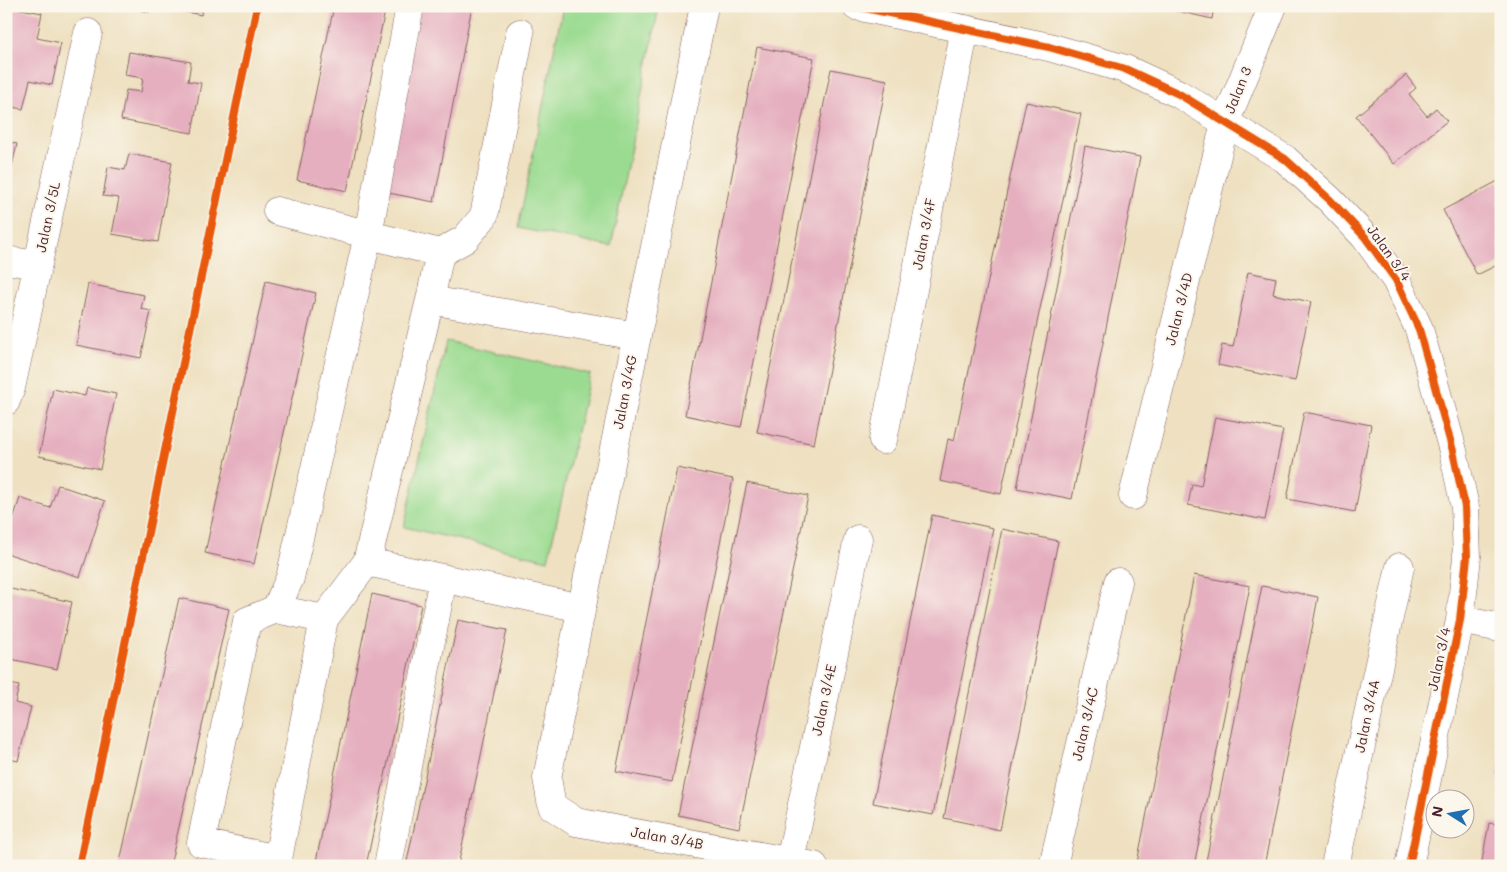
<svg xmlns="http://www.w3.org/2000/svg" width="1507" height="872" font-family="Mali,sans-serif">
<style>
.green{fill:#9bdb91;stroke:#727d5e}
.building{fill:#e5afbf}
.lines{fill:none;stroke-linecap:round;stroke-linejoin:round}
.minor-casing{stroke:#83635f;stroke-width:29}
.minor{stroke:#fff;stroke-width:28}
.cycleway-casing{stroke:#fbf7ec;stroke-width:11}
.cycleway{stroke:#e8590c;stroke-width:8}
.labels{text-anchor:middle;stroke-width:4;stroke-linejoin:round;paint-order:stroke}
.street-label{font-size:14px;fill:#4a1f2b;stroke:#fbf7ec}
</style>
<rect width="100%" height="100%" fill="#fbf7ec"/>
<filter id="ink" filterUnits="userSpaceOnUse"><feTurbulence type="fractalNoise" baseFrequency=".02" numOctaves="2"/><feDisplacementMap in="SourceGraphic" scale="10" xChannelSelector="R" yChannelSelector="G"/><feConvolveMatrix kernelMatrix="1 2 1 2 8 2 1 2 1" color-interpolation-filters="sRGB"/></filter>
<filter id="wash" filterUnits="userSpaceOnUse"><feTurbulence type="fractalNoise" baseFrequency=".0096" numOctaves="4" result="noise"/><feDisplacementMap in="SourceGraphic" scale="20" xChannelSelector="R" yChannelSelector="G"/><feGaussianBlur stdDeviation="1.12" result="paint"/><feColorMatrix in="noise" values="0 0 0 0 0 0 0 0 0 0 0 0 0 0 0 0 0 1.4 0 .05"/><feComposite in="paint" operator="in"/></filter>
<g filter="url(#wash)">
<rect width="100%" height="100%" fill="#eee0c0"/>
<path class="green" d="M563,6h67l28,6 -47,235 -93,-19z
M446,341l144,33 -42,186 -144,-33z"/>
<g id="blocks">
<path class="building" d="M6,6l36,7 -5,25 24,5 -9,42 -22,-5 -7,29 -17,-3z
M122,6h28l-1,6z
M157,6h46l-2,9z
M334,6h52l-39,185 -50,-11z
M420,6h52l-38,196 -50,-10z
M1156,6h58l-2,13z
M757,47l57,11 -73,369 -56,-12z
M129,52l62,10 -3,19 13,2 -9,50 -71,-13 5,-30 15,2 2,-14 -18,-3z
M831,69l56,11 -73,364 -57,-12z
M1406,75l10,13 -7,6 18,22 9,-8 11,13 -53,43 -38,-48z
M1026,102l55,12 -80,380 -61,-13 8,-42 6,2z
M6,141l11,3 -10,44h-1z
M1085,146l55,11 -68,342 -55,-11z
M129,154l43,8 -14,80 -46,-8 7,-36 -16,-2 5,-29 17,3z
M1498,181l3,5v13l-4,2 4,7v55l-24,12 -34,-65z
M1248,272l28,6 -3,16 38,8 -16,79 -77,-16 4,-20 11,2z
M266,281l50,12 -62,271 -49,-11z
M88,284l56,11 -3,14 10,2 -10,47 -65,-13z
M87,388l29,6 -16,75 -61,-13 14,-67 32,7z
M1304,412l67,13 -16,87 -68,-13z
M1215,417l68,13 -18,90 -77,-15 4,-21 9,2z
M677,468l56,11 -61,303 -56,-11z
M747,483l61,13 -69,332 -61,-13z
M58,485l47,16 -25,76 -74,-24v-13l14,-42 30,10z
M932,515l61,13 -60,287 -60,-12z
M1002,529l56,12 -58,289 -56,-12z
M1194,575l56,11 -56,280h-42l-15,-3z
M1262,586l56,11 -5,27 -49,242h-59z
M6,588l66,14 -15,67 -51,-11z
M372,594l49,11 -55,261h-51z
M179,598l50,11 -59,257h-51z
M458,620l49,10 -49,236h-52z
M6,683l13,3 -4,17 16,4 -13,54 -12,-3z
M1500,763h1v15l-4,-1z
M1489,823l12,2v41h-20z"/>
</g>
</g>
<g filter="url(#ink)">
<use href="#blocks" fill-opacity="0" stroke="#83635f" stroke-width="1"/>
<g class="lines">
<defs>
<path id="minor" d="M704,6l-157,772 5,28 24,16 238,44
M856,6l193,41 76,22 54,25 106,65 45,41 35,37 31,43 23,49 34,122 12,56 2,50 -7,63 -51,246
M277,211l163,42
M6,260l31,5
M430,300l206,36
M6,401l5,-13 77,-355
M883,440l82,-411
M1133,496l92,-373 48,-117
M367,562l214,46
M276,609l14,-31 78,-343 42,-229
M324,619l-48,-10 -29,12 -46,222 77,16 46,-240 43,-57 63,-262 10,-47 25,-14 19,-23 36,-183
M1460,620l41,8
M790,861l68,-322
M388,866l55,-288
M1053,866l65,-284
M1335,866l65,-299"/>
</defs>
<use href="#minor" class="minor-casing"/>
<use href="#minor" class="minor"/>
<defs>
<path id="cycleway" d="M856,6l193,41 76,22 54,25 106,65 45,41 35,37 31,43 23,49 34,122 12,56 2,50 -7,63 -51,246
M79,866l178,-860"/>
</defs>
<use href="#cycleway" class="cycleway-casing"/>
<use href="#cycleway" class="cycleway"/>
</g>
</g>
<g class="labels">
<g class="street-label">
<text transform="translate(1238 90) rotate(-68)" y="5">Jalan 3</text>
<text transform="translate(48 217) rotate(-78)" y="5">Jalan 3/5L</text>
<text transform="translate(924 234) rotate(-79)" y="5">Jalan 3/4F</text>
<text transform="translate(1389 253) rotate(55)" y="5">Jalan 3/4</text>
<text transform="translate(1179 309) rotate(-76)" y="5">Jalan 3/4D</text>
<text transform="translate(625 392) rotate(-79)" y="5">Jalan 3/4G</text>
<text transform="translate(1439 659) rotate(-78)" y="5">Jalan 3/4</text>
<text transform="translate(824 700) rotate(-78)" y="5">Jalan 3/4E</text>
<text transform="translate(1367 716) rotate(-78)" y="5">Jalan 3/4A</text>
<text transform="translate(1085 724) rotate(-77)" y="5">Jalan 3/4C</text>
<text transform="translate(667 838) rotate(10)" y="5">Jalan 3/4B</text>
</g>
</g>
<rect width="1507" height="872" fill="none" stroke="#fbf7ec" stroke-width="25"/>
<g transform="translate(1450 814) rotate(281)"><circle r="24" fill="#fbf7ec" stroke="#b4a19f"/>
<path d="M0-4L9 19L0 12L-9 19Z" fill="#1f6fb2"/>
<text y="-8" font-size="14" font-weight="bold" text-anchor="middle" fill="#4a1f2b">N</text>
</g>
</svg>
